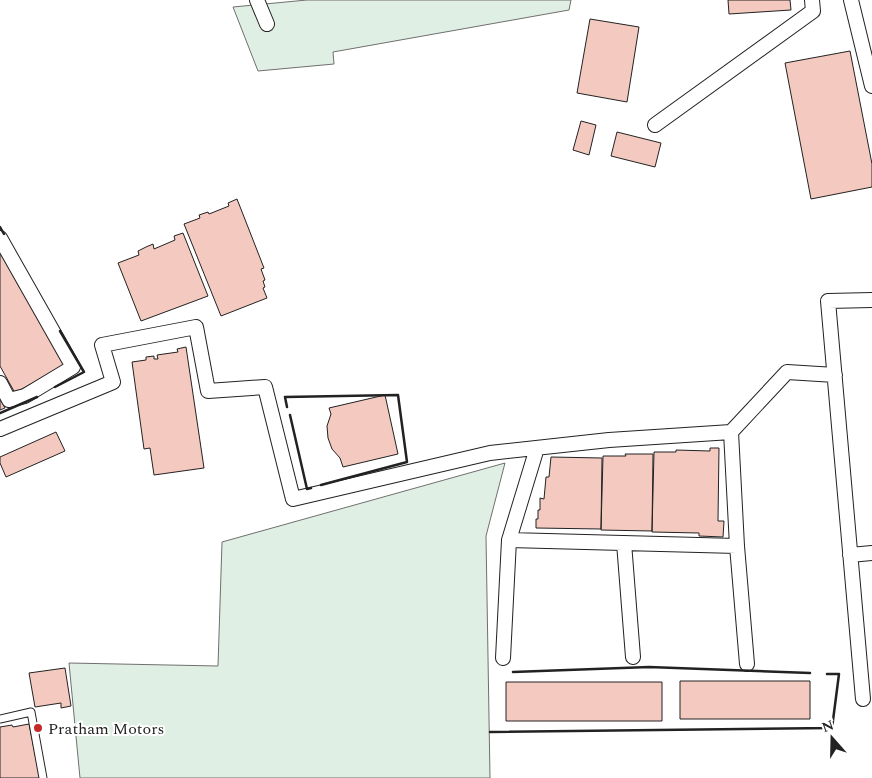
<svg xmlns="http://www.w3.org/2000/svg" width="872" height="778" font-family="Spectral,serif">
<style>
.green{fill:#e0efe3;stroke:#6f6f6f}
.building{fill:#f3c9c0;stroke:#222}
.lines{fill:none;stroke-linecap:round;stroke-linejoin:round}
.service-casing{stroke:#222;stroke-width:9}
.minor-casing{stroke:#222;stroke-width:16}
.service{stroke:#fff;stroke-width:7}
.minor{stroke:#fff;stroke-width:14}
.wall{stroke:#222;stroke-width:2.5}
.poi-dot{fill:#c62828;stroke:#fff;stroke-width:2}
.labels{text-anchor:middle;stroke-width:4;stroke-linejoin:round;paint-order:stroke}
.poi-label{font-size:16px;fill:#222;stroke:#fff;text-anchor:start}
</style>
<rect width="100%" height="100%" fill="#fff"/>
<path class="green" d="M307,0h264l-2,10 -236,42 1,12 -76,7 -25,-64z
M505,463l-19,73 4,242h-410l-11,-115 149,3 4,-124z"/>
<path class="building" d="M728,0h62l1,10 -62,4z
M590,19l49,8 -12,75 -50,-9z
M850,51l22,113v23l-61,12 -26,-136z
M581,121l15,4 -7,30 -16,-5z
M617,132l44,11 -6,24 -44,-11z
M237,199l27,69 -3,1 4,11 -2,1 2,6 -2,1 4,10 -46,18 -37,-92 16,-6 -1,-3 9,-3 1,2 20,-8 -1,-3z
M183,233l25,63 -67,25 -23,-58 21,-8 -1,-4 8,-4 7,-3 1,5 21,-9 -1,-4z
M0,251l64,114 -49,28 -15,-27z
M186,347l18,121 -50,7 -4,-27 -6,1 -12,-87 14,-2v-3l8,-1v3h4l-1,-4 21,-3 -1,-3z
M385,395l13,59 -55,13 -3,-9 -8,-9 -4,-11 -1,-12 4,-12 -2,-6z
M0,399l5,9 -5,2z
M56,432l9,19 -59,26 -6,-14v-6z
M710,448h9l-1,73h6l-1,16 -24,-1v-3l-47,-1 2,-80h22v-2l34,1z
M625,454h28l-1,77 -51,-1 2,-74h23z
M551,457l51,1 -1,71 -65,-1v-9h2v-9h2v-12l4,1 2,-22h3z
M65,668l6,38 -10,2v-5l-26,4 -6,-34z
M680,681h130v38h-130z
M506,682h156v39h-156z
M29,724l11,54h-40v-51l12,-2 1,2z"/>
<g class="lines">
<defs>
<path id="service" d="M0,719l31,-7 12,66"/>
<path id="minor" d="M257,0l10,24
M851,0l21,86
M655,125l158,-114 -1,-11
M0,238l73,129 -48,29 -16,4 -9,-17
M0,429l113,-47 -11,-37 94,-18 12,64 57,-4 28,112 197,-46 119,-13 122,-8 56,-60 48,3
M731,432l6,114 10,118
M509,540l228,6
M624,543l9,114
M850,555l22,-2
M503,658l6,-118 28,-92
M863,699l-35,-398 44,-1"/>
</defs>
<use href="#service" class="service-casing"/>
<use href="#minor" class="minor-casing"/>
<use href="#service" class="service"/>
<use href="#minor" class="minor"/>
<path class="wall" d="M0,227l4,7
M55,387l29,-15 -24,-41
M287,407l-2,-10 113,-2 9,67 -86,23
M0,413l37,-16
M290,415l17,74 4,-1
M513,672l136,-5 161,6
M490,732l342,-4 7,-54h-12"/>
</g>
<circle class="poi-dot" cx="38" cy="728" r="5"/>
<g class="labels">
<g class="poi-label">
<text x="48" y="734">Pratham Motors</text>
</g>
</g>
<g transform="translate(832 738) rotate(340)" stroke="#ffffff" stroke-width="4" paint-order="stroke">
<path d="M0-4L9 19L0 12L-9 19Z" fill="#222222"/>
<text y="-8" font-size="14" font-weight="bold" text-anchor="middle" fill="#222222">N</text>
</g>
</svg>
